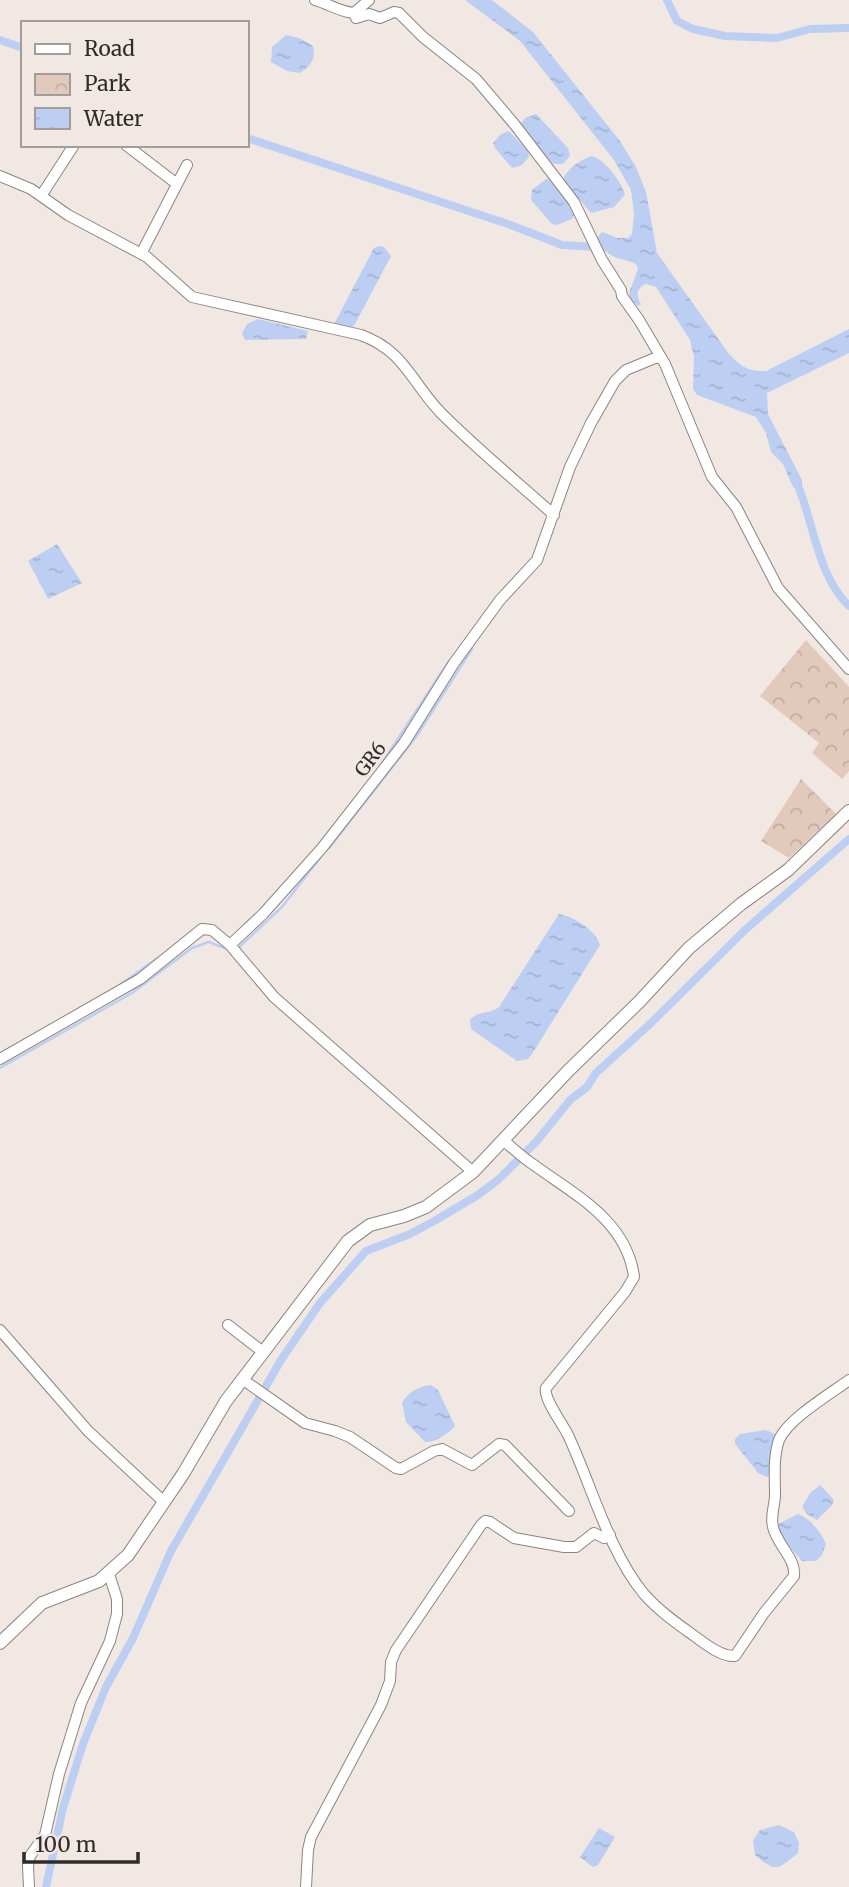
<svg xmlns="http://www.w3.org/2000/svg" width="849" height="1887" font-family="Merriweather,serif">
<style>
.park{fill:url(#park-crowns)}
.water{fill:url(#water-ripples)}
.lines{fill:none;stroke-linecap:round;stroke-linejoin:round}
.stream{stroke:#bccff3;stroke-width:2.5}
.canal{stroke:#bccff3;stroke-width:8}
.minor-casing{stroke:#8d8480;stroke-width:12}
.major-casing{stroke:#8d8480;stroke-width:14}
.minor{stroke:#fff;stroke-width:10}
.major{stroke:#fff;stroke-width:12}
.labels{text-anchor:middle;stroke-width:6;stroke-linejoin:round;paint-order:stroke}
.street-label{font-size:19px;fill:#2f2b2a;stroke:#f1e8e3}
</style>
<defs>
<pattern id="park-crowns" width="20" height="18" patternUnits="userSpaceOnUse" patternTransform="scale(1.75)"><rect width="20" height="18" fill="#e1c9bc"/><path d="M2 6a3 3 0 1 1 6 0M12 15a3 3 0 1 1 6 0" fill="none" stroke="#c1ada2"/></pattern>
<pattern id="water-ripples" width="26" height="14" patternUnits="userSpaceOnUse" patternTransform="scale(1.75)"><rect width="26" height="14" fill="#bccff3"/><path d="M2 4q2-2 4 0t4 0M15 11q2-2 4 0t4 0" fill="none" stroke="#a2b2d0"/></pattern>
</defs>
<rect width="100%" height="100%" fill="#f1e8e3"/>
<path class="park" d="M806,640l43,47v84l-7,8 -30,-26 7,-10 -59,-47z
M801,779l35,35 -47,44 -28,-17z"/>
<path class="water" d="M465,0h27l41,32 87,109 16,26 10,25 11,61 72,101c13,13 19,18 37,17l83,-42v24l-82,40 1,21 34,66v8l-4,2 -5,-3 -10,-23 -12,-12 -5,-19 -10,-16 -51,-19 -8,-3 -4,-6 1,-32 -4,-17 -34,-53 -10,-3c-10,4 -10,12 -5,20l-3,2 -8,-7 -1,-6 9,-24 -2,-5c-23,-10 -23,-1 -39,-26l5,-6 16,6h10l4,-4 2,-20 -3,-24 -17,-30 -94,-119z
M286,35l13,3 14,8c3,13 -2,20 -13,27l-13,-2 -16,-9 1,-15z
M536,114l32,34 2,8 -7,8h-9l-4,-3 -29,-35v-2l4,-6z
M509,131l19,20 1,6 -7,8 -10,3 -17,-20 -2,-5 8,-9z
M591,156c13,2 31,26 34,39l-11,12 -23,6 -28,-33c4,-12 16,-19 28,-24z
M546,179l6,1 18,21 5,13 -3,5 -15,6 -5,-1 -21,-24 1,-10z
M379,246l5,1 7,9 -36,68 -4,4 -17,-4 40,-76z
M258,319l50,12 -2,8 -61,1 -3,-7 5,-9z
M57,544l25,39 -34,16 -20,-38z
M559,914c15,3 36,15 41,31l-68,109 -4,5 -11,2 -46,-32 -1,-9c7,-10 20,-5 29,-13z
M431,1385l7,5 17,36c-7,8 -19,16 -30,16l-19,-20 -4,-19c6,-11 17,-17 29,-18z
M766,1430l11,5 -7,40 -3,2 -9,-4 -23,-29v-5l5,-5z
M820,1485l14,15 -2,5 -15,15 -10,-6 -5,-7 8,-14z
M798,1514c12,4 23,18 28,30l-4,11 -6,6h-14l-21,-24 -5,-9 4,-5z
M779,1825l15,7 5,11 -1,10c-21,17 -22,20 -43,2l-2,-15 7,-10z
M599,1828l16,9 -17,28 -5,2 -13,-10z"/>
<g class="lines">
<path class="stream" d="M382,763l67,-102
M329,848l87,-111 56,-88
M237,949l45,-42 38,-49
M121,984l41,-29
M0,1068l132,-75 60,-45 17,-6 20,8"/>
<path class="canal" d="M667,0l10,21 16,8 32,7 52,2 33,-9 39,-1
M0,40l23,8
M247,138l261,86 54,21 52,3
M796,481c18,39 20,93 53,125
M46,1887l17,-79 20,-64 23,-57 27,-49 38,-87 110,-191 39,-57 46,-52 44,-17 26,-14 42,-25 21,-16 37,-37 34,-42 17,-13 9,-14 55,-50 94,-93 104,-91"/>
<defs>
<path id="minor" d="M315,0c14,4 25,12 39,13l2,5 13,-4 11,4 14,-6 5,1 24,24 53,42 39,46 59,77 28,58 19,30 1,6 17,24 26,44 47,113 24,30 42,81 71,81
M354,13l15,-13
M126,145l51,39
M0,176l31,13 37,26 79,42 45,40 169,38c44,16 50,47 80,78 36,36 75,68 113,102
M41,196l33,-51
M141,254l46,-89
M230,945l44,52 199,175
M0,1059l140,-80 62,-50 10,1 18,15 33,-31 59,-66 82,-105 50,-80 46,-63 37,-40 33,-93 21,-44 24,-42 11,-11 34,-14
M504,1141c10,8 19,17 30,24 41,30 93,56 100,112l-9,15 -79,96c-3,10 16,35 22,47 23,49 41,117 76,159 14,16 31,28 49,41 11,8 28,22 42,21l29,-43 30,-37c2,-18 -17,-31 -21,-49 -3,-11 2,-22 2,-32 0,-18 -2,-37 4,-55 9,-21 51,-46 70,-60
M228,1325l35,27
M0,1330l88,101 76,71
M242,1379l63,44 30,8 15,6 46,31 5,1 33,-18 8,-2 30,16 27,-21 6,1 64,66
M29,1887l-1,-21 2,-10 15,-21 14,-61 22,-71 29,-62 7,-27v-15l-8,-25
M306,1887l2,-37 3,-13 70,-132 9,-24 1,-19 5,-12 85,-125 4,-4 5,1 24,16 50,9h12l18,-14 10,5 6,-3"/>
<path id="major" d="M0,1643l42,-40 57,-22 29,-26 55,-81 43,-73 122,-160 22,-16 34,-9 22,-9 47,-35 95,-101 71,-69 50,-54 52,-44 47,-34 61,-59"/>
</defs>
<use href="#minor" class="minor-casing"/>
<use href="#major" class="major-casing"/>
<use href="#minor" class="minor"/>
<use href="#major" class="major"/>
</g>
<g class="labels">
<g class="street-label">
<text transform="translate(370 759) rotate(-53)" y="7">GR6</text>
</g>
</g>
<rect x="21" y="21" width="228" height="126" fill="#f1e8e3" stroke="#a39c99" stroke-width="2"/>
<rect x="35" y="44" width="35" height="10" fill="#ffffff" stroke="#a39c99" stroke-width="2"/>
<text x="84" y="56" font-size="21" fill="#2f2b2a">Road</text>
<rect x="35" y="74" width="35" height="21" fill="url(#park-crowns)" stroke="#a39c99" stroke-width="2"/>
<text x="84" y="91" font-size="21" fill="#2f2b2a">Park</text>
<rect x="35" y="108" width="35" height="21" fill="url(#water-ripples)" stroke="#a39c99" stroke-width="2"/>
<text x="84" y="126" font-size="21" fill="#2f2b2a">Water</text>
<path d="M24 1852v10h114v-10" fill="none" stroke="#2f2b2a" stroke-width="3.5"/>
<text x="35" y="1852" font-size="21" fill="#2f2b2a" stroke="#f1e8e3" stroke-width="5" paint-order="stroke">100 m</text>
</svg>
